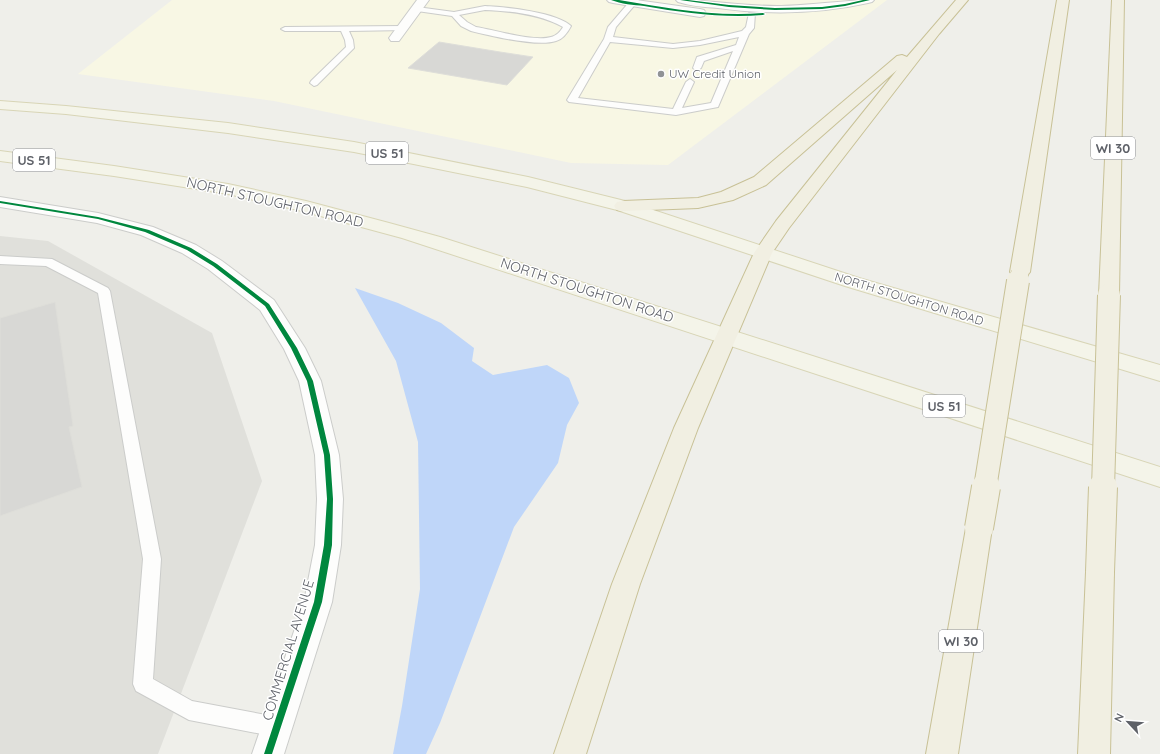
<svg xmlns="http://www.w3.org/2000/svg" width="1160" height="754" font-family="Quicksand,sans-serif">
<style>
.commercial{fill:#f8f7e4}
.industrial{fill:#e0e0db}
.water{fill:#bfd6f9}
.building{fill:#d8d8d5;stroke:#deded9}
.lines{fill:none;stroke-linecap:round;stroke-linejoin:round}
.lane-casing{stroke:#cbccca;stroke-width:2}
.street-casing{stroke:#cbccca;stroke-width:2}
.secondary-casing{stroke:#cbcccb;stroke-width:2}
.primary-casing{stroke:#d8d5b6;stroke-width:2}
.highway-casing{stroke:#c8c196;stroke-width:2}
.lane{fill:#fdfdfc;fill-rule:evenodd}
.street{fill:#fdfdfc;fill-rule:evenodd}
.secondary{fill:#fdfdfc;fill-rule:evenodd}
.primary{fill:#f4f4e9;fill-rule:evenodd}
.highway{fill:#f1efe2;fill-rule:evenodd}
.highway-bridge-far2-casing{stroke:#c8c196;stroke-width:18;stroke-linecap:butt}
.highway-bridge-far1-casing{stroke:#c8c196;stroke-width:24;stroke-linecap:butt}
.highway-bridge-casing{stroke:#c8c196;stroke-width:30;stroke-linecap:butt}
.highway-bridge-far2{stroke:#f1efe2;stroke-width:17}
.highway-bridge-far1{stroke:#f1efe2;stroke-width:22}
.highway-bridge{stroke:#f1efe2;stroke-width:28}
.cycleway-casing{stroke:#fff;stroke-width:2}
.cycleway{fill:#00873e;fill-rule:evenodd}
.poi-dot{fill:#919396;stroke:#fff;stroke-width:1.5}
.labels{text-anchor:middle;stroke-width:3;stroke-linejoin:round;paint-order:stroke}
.far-poi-label{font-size:12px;fill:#5e6168;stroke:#fff;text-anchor:start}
.far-street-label{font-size:12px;fill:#5e6168;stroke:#fff}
.shield{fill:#fff;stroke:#8e9095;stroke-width:1}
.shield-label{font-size:13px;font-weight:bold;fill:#5e6168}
.street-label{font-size:14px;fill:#5e6168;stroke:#fff}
</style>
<rect width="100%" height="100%" fill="#efefea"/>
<path class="commercial" d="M172,0h715l-219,165 -97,-2 -297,-62 -196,-27z"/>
<path class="industrial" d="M0,236l48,5 164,92 50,148 -104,273h-158z"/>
<path class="water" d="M355,288l43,15 43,20 33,25 -2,13 21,14 54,-10 22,13 10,25 -12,22 -9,38 -44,64 -74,196 -14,31h-33l9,-48 18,-117 -2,-147 -22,-81z"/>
<path class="building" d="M439,42l61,10 33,5 -26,28 -99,-17z
M55,302l18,124 -4,1 13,60 -82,29v-198z"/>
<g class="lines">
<defs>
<path id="lane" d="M631,0h8l-23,27 -3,10 60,7 27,-3 42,-10 4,-4 3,-14h6l-1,15 -5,6 -31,73 -42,8 -107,-13 -2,-2 37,-61 4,-12zM739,37l-3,8 -39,12 -4,11 4,3 4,-3 3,-7 29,-10 -22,52 -29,5 12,-26 -4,-3 -4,3 -13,27 -95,-11 32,-56 63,6 27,-3z
M485,6c20,1 72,6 86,20 -3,6 -8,13 -15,15 -18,6 -65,-5 -85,-10l-10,-5 -9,-10 -35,-5 -4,-2 4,-2 37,5zM485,10c25,1 55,4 78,17 -2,4 -7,9 -12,10 -17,5 -56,-7 -75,-10l-9,-5 -8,-7z
M403,26l4,2 -1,2 -57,1 4,9 1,8 -37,37 -3,1 -4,-3 1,-2 35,-34 -1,-7 -4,-9h-56l-4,-2 4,-2z
M0,256l52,3 56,29 2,3 51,268 -8,120 39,22 85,16 7,3 3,7 -3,7 -7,3 -88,-17 -53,-29 -3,-7 10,-125 -45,-266 -52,-27 -46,-2z"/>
<path id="street" d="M417,0h12l-30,41h-8l-2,-3z
M0,197l98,16 55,14 43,18 26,16 52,39 31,48 16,33 18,74 4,44 -2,46 -9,57 -48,152h-32l52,-152 11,-57 2,-46 -2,-44 -16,-74 -15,-32 -24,-39 -52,-41 -26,-16 -41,-18 -44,-12 -97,-16z"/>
<path id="secondary" d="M607,0h29l64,9 4,1 2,3 -2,3 -4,1 -87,-14 -4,-1z
M676,0c34,0 67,6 101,6 32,0 64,-6 97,-6l-2,2 -4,1c-50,11 -100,12 -150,5 -14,-1 -27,-2 -40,-6z"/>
<path id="primary" d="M0,101l66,5 162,17 126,19 174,35 101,25 230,76 301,87v16l-315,-95 -228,-76 -90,-23 -173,-35 -126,-19 -162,-19 -66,-5z
M0,151l114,15 114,18 78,17 83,22 51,14 720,230v20l-758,-249 -100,-27 -74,-17 -114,-18 -114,-15z"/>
<path id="highway" d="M956,0h12l-29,34 -150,194 -17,25 -74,175 -58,156 -54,170h-32l58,-170 62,-156 80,-175 22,-32 121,-151 -131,115 -33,15 -35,8 -75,3 -6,-1 -3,-4 3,-4 6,-1 75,-3 23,-6 33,-15 143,-121 5,-1 5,2z
M1057,0h12l-39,272 -3,4 -7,2 -7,-2 -3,-4z
M1112,0h12l-5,295 -3,5 -7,1 -7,-1 -3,-5z
M979,517l9,3 4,8 -34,226h-32l40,-226 4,-8z
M1100,560l10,3 4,9 -4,182h-32l8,-182 4,-9z"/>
</defs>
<use href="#lane" class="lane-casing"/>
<use href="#street" class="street-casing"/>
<use href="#secondary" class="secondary-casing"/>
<use href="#primary" class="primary-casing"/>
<use href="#highway" class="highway-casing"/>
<use href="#lane" class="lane"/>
<use href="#street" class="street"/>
<use href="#secondary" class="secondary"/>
<use href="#primary" class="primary"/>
<use href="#highway" class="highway"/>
<defs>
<path id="highway-bridge-far2" d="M1018,282l2,-10"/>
<path id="highway-bridge-far1" d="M985,488l33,-207
M1103,488l6,-193"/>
<path id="highway-bridge" d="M979,528l7,-41
M1100,572l3,-85"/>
</defs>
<use href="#highway-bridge-far2" class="highway-bridge-far2-casing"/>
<use href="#highway-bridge-far1" class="highway-bridge-far1-casing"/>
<use href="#highway-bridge" class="highway-bridge-casing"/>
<use href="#highway-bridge-far2" class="highway-bridge-far2"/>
<use href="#highway-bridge-far1" class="highway-bridge-far1"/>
<use href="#highway-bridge" class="highway-bridge"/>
<defs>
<path id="cycleway" d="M611,0h8c48,8 94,17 144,13l2,1 -2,1c-40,3 -79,-2 -119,-9 -10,-1 -23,-2 -33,-6z
M680,0h8l41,5 46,3 47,-1 23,-3 18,-4h7l-25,6 -23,3 -47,1 -46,-3z
M0,201l98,16 51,13 42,18 26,16 52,40 28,44 16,33 17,74 3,44 -1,46 -10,57 -50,152h-8l50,-152 10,-57 3,-46 -3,-44 -17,-74 -16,-33 -26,-42 -52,-40 -26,-16 -42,-18 -47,-13 -98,-16z"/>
</defs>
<use href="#cycleway" class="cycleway-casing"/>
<use href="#cycleway" class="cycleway"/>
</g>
<circle class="poi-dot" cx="661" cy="74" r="4"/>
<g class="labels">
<g class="far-poi-label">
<text x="669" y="78">UW Credit Union</text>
</g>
<g class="far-street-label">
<text transform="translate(909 299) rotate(17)" y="4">NORTH STOUGHTON ROAD</text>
</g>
<g class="shield">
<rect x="1091" y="137" width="44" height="22" rx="3"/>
<rect x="366" y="142" width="42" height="22" rx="3"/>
<rect x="13" y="149" width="42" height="22" rx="3"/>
<rect x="923" y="395" width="42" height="22" rx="3"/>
<rect x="939" y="630" width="44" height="22" rx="3"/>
</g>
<g class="shield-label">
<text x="1113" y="153">WI 30</text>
<text x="387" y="158">US 51</text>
<text x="34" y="165">US 51</text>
<text x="944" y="411">US 51</text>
<text x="961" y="646">WI 30</text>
</g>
<g class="street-label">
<text transform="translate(275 202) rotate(13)" y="5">NORTH STOUGHTON ROAD</text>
<text transform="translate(587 290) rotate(18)" y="5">NORTH STOUGHTON ROAD</text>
<text transform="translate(288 650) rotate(-73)" y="5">COMMERCIAL AVENUE</text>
</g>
</g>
<g transform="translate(1128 722) rotate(296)" stroke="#ffffff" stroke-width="3" paint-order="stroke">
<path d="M0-3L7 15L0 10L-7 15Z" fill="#5e6168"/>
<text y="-6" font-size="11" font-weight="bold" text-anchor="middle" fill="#5e6168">N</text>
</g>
</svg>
